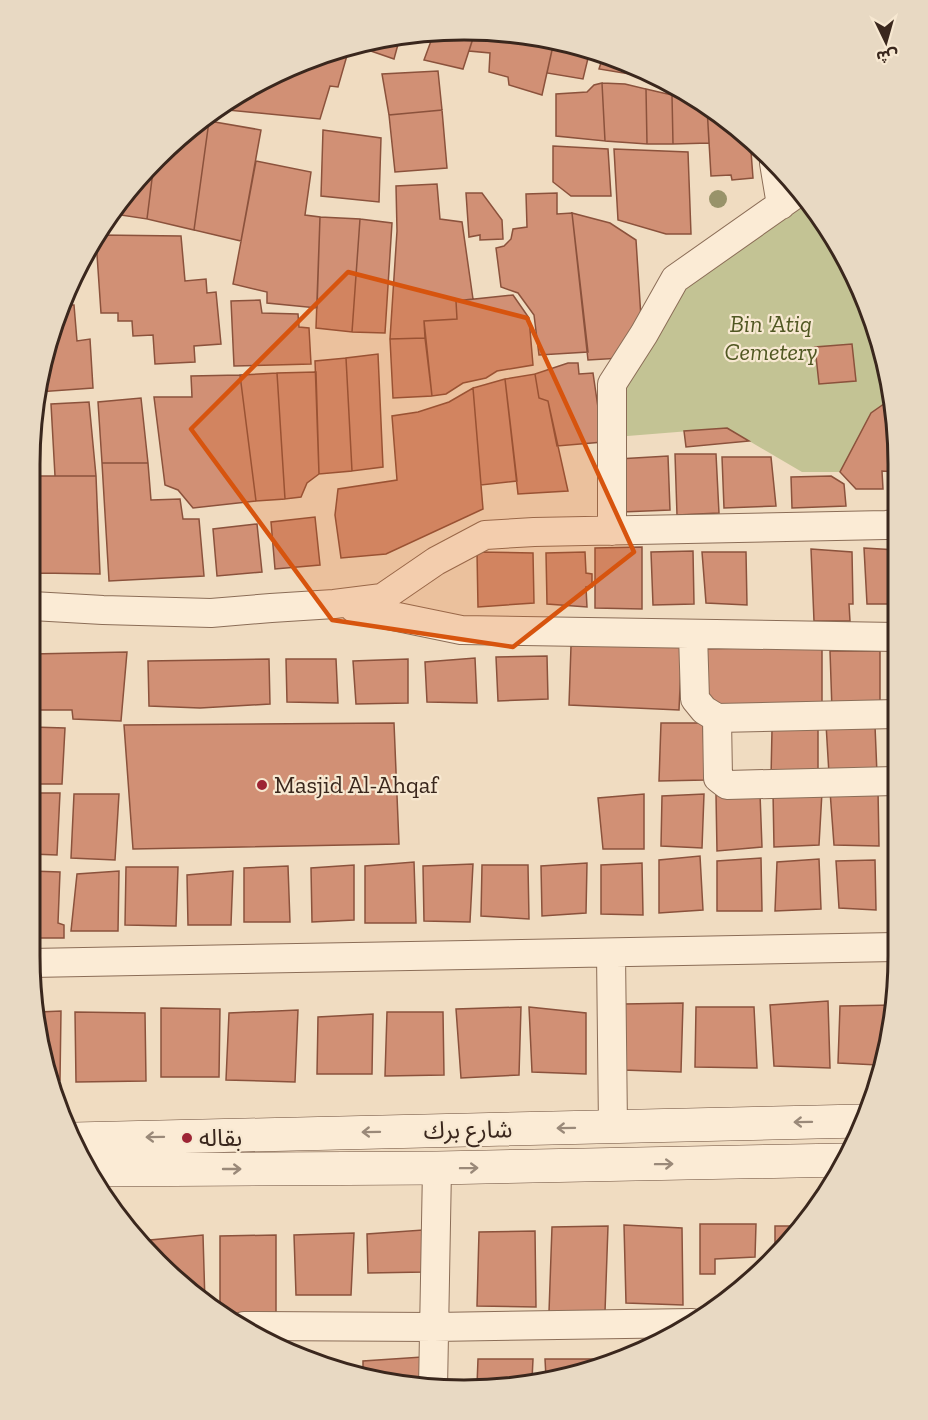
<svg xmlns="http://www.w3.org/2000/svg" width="928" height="1420" font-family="'Zilla Slab','Noto Sans Arabic',serif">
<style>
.cemetery{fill:#c3c394}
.building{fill:#d19075;stroke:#8b523c;stroke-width:1.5}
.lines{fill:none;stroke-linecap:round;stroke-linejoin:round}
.minor-casing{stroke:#8b6d57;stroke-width:30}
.secondary-casing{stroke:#6c4e3b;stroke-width:34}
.minor{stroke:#fbebd5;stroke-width:28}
.secondary{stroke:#fbebd5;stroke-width:33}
.tree{fill:#98936a}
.oneway{stroke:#9a8979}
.marked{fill:#d7540e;fill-opacity:0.2;stroke:#d7540e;stroke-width:4.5;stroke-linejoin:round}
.poi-dot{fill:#9d2434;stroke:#f7e8d1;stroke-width:2}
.labels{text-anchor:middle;stroke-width:4.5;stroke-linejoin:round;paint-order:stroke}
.park-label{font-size:24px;font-style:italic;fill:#505722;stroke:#f7e8d1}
.poi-label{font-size:24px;fill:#3a271d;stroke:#f7e8d1;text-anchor:start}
.street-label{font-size:24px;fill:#3a271d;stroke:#f7e8d1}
.rim{fill:none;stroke:#3a271d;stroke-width:3}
</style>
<rect width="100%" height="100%" fill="#f0dcc1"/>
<path class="cemetery" d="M809,200l44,72 30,80 8,47 -20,15 -31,58h-38l-75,-44 -112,9 1,-53 54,-90z"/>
<path class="building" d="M436,31l39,1 -12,37 -39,-9 7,-19 -19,-5 1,-1z
M475,32l46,2 33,7 -12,54 -33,-10 -1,-8 -19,-5 1,-19 -21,-2z
M400,37l-6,22 -26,-9 4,-8z
M554,41l36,9 -7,29 -36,-6z
M350,45l-12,42 -8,-1 -10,33 -103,-10 55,-34z
M604,53l56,26 -61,-10z
M438,71l4,39 -53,5 -7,-41z
M602,83l3,58 -49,-5v-42l31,-2 7,-7z
M602,83l23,1 21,5 1,55 -42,-3z
M646,89l26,6 1,49h-26z
M672,95l21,2 14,10 2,36 -36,1z
M707,107l43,31 3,40 -21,2 -1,-5 -20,1z
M442,110l5,58 -52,4 -6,-57z
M200,119l9,2 -15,109 -47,-11 7,-56z
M209,121l52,9 -20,111 -47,-11z
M323,130l58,8 -2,64 -58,-6z
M553,146l55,3 3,47h-40l-18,-14z
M614,149l74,3 3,82h-25l-48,-14z
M256,161l55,11 -6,43 15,2 -3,91 -50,-5v-11l-34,-8z
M154,163l-7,56 -33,-5 24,-36z
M437,184l3,35 22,3 11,77 -17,2 1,18 -33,2 1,17 -35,1 7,-108 -1,-45z
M466,193h16l20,27 1,19 -23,1v-5l-11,2z
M557,193v21l15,-1 16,139 -49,3 -5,-40 -16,-22 -17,-6 -5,-39 8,-2 7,-7 2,-10 14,-2 -1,-33z
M572,213l38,10 26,17 6,93 -20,25 -34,2z
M320,217l40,2 -8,113 -36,-4z
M360,219l32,4 -7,110 -33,-1z
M99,235l82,1 4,45 21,-2 1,14 9,-1 5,52 -27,2 1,16 -40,2 -2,-29 -20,1 -1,-15h-14v-8h-17l-5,-73z
M513,295l16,23 4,47 -36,6 -11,7 -23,5 -17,11 -14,2 -8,-75 33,-2 -1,-18z
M260,300l2,13 36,1 1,13 10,1 2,36 -77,2 -3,-65z
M65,305h9l3,36 13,-2 3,49 -55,4z
M425,338l7,58 -39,2 -3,-59z
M852,344l4,37 -37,3 -4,-37z
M378,354l5,113 -31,4 -6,-113z
M346,358l6,113 -33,3 -4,-113z
M568,363h10l1,11 14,-1 10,69 -46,4 -9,-45 -9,-3 -4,-24z
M316,372l3,102 -12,9 -6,14 -16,2 -8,-126z
M277,373l8,126 -29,2 -16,-126z
M535,374l4,24 9,3 20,90 -50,3 -13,-115z
M240,375l16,126 -63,7 -15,-18 -13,-5 -11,-88h38l-1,-21z
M505,379l12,102 -36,4 -8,-97z
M473,388l10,121 -97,45 -45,4 -6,-43 3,-26 59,-9 -5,-64 26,-4 31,-10z
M141,398l7,65h-46l-4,-61z
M891,399l6,37v36l-15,-1 1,18h-27l-16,-17 31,-59z
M89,402l7,74h-41l-4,-72z
M727,428l22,13 -63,6 -2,-16z
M675,454h41l3,59 -42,2z
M668,456l2,54 -48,2 -4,-53z
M722,457h49l5,49 -52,2z
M102,463h46l3,37 29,-1 3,20h16l5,57 -95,5z
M33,476h2l5,97 -7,1z
M35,476h61l4,98 -60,-1z
M831,476l13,8 2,22 -54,2 -1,-31z
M315,517l5,48 -45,4 -4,-47z
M257,524l5,48 -45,4 -4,-47z
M642,547v62l-47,-1v-60z
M864,548l33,2 -1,54h-29z
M811,549l41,3 1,52h-4l1,17h-36z
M693,551l1,53 -41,1 -2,-53z
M477,552l56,1 1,50 -56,4z
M585,552l1,21 6,1v13h-6l1,20 -40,-3 -1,-51z
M702,552h44l1,53 -41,-2z
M682,642l-3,68 -110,-5 2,-59z
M822,646v65l-110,-1 -9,-12 -1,-49z
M830,651h50v58l-48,1z
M127,652l-6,69 -48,-2 -1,-9h-40v-56z
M547,656l1,43 -50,2 -2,-44z
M475,658l2,45 -50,-1 -2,-40z
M269,659l1,45 -70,4 -51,-2 -1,-45z
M286,659h50l2,44 -51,-1z
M408,659v44l-52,1 -3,-43z
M394,723l5,121 -266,5 -9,-124z
M661,723h42l2,57 -46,1z
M826,724l49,2 2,48h-48z
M818,726v52h-47l1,-48z
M32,727l33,1 -3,56h-31z
M878,790l1,56 -45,-1 -4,-54z
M773,792h49l-3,53 -45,2z
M31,793h29l-3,62 -26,-1z
M890,793h5v47h-5z
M74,794h45l-4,66 -44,-2z
M644,794v55h-41l-5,-51z
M704,794l-2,54 -41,-2 1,-50z
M760,794l2,53 -45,4 -1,-56z
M700,856l3,54 -44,3v-53z
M761,858l1,53h-45v-50z
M819,859l2,50 -46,2 2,-49z
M892,859h3v50h-1z
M875,860l1,50 -37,-2 -3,-47z
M414,862l2,61h-51v-57z
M587,863l-1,50 -44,3 -1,-50z
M642,863l1,52 -42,-1v-49z
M473,864l-3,58 -46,-1 -1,-55z
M354,865v55l-42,2 -1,-54z
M482,865h46l1,54 -48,-3z
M288,866l2,56h-46v-54z
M126,867h52l-2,59 -51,-1z
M31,871l29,1 -2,51 6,2v13h-24l-1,-14h-9z
M119,871l-1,60h-47l6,-57z
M233,871l-2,54h-43l-1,-50z
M828,1001l2,67 -56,-2 -4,-61z
M683,1003l-2,69 -58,-2 1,-66z
M894,1005v8l-16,52 -40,-2 2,-57z
M521,1007l-2,68 -58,3 -5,-69z
M529,1007l57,6v61l-54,-2z
M696,1007h58l3,61 -62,-1z
M161,1008l59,1 -1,68h-58z
M298,1010l-3,72 -69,-2 3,-67z
M61,1011l-1,69h-10l-11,-68z
M75,1012l70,1 1,68 -70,1z
M387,1012h56l1,63 -59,1z
M373,1014l-1,60h-55l1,-57z
M700,1224h56l-1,33 -40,2v15h-15z
M624,1225l58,3 1,77 -57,-2z
M608,1226l-3,86h-56l3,-85z
M775,1226h26l-11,16 -15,13z
M423,1230l2,42 -57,1 -1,-39z
M535,1231l1,76 -59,-1 2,-74z
M354,1233l-3,62h-55l-2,-60z
M203,1235l2,68 -5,-3 -50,-53v-7z
M276,1235v78l-53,1 -3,-2v-76z
M422,1357v29l-59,-14v-11z
M478,1359h55l-1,21 -55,5z
M545,1359h60l-1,5 -28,11 -30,3z"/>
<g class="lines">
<defs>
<path id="minor" d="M774,163l7,42
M612,531v-147l32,-50 31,-55 125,-88
M32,606l71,4 108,3 60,-5 63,-4 48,-6 54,-37 49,-26 49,-3 352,-7 11,-1
M354,608l107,22 435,7
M693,634l2,65 9,11 13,8 1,60 9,7 168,-4
M717,718l179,-4
M611,953l2,174
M31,963l864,-16
M244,1326l190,1 258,-4
M433,1389l4,-221"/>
<path id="secondary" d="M74,1139l787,-18
M90,1170l347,-2 408,-8"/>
</defs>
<use href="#minor" class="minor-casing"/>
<use href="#secondary" class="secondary-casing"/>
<use href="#minor" class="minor"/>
<use href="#secondary" class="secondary"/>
</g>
<circle class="tree" cx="718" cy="199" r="9"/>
<defs><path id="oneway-shaft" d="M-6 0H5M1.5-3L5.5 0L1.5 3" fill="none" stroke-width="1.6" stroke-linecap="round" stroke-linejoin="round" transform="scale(1.5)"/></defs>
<g class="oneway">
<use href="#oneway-shaft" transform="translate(803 1122) rotate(179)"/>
<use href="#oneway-shaft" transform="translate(566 1128) rotate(179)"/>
<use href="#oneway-shaft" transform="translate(371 1132) rotate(179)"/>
<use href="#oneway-shaft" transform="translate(155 1137) rotate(179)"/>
<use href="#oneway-shaft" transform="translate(664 1164) rotate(-1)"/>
<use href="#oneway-shaft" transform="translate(469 1168) rotate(-1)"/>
<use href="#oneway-shaft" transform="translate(232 1169)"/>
</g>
<path class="marked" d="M348,272l179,46 107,234 -121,95 -181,-27 -141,-191z"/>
<g class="poi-dot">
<circle cx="262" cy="785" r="6"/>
<circle cx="187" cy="1138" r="6"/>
</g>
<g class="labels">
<g class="park-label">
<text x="771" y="332">Bin 'Atiq<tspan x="771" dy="28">Cemetery</tspan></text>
</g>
<g class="poi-label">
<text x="274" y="793">Masjid Al-Ahqaf</text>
<text x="199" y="1146">بقاله</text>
</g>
<g class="street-label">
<text transform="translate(468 1130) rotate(-1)" y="8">شارع برك</text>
</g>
</g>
<path d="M0 0H928V1420H0ZM464 40H464A424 424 0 0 1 888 464V956A424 424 0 0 1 464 1380H464A424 424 0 0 1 40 956V464A424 424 0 0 1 464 40Z" fill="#e8d9c3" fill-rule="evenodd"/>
<path class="rim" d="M464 40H464A424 424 0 0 1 888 464V956A424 424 0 0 1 464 1380H464A424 424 0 0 1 40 956V464A424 424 0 0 1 464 40Z"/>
<g transform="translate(886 42) rotate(175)" stroke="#f7e8d1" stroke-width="4.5" paint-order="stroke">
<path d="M0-4.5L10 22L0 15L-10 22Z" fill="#3a271d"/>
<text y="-9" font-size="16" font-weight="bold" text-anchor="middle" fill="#3a271d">ش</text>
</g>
</svg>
